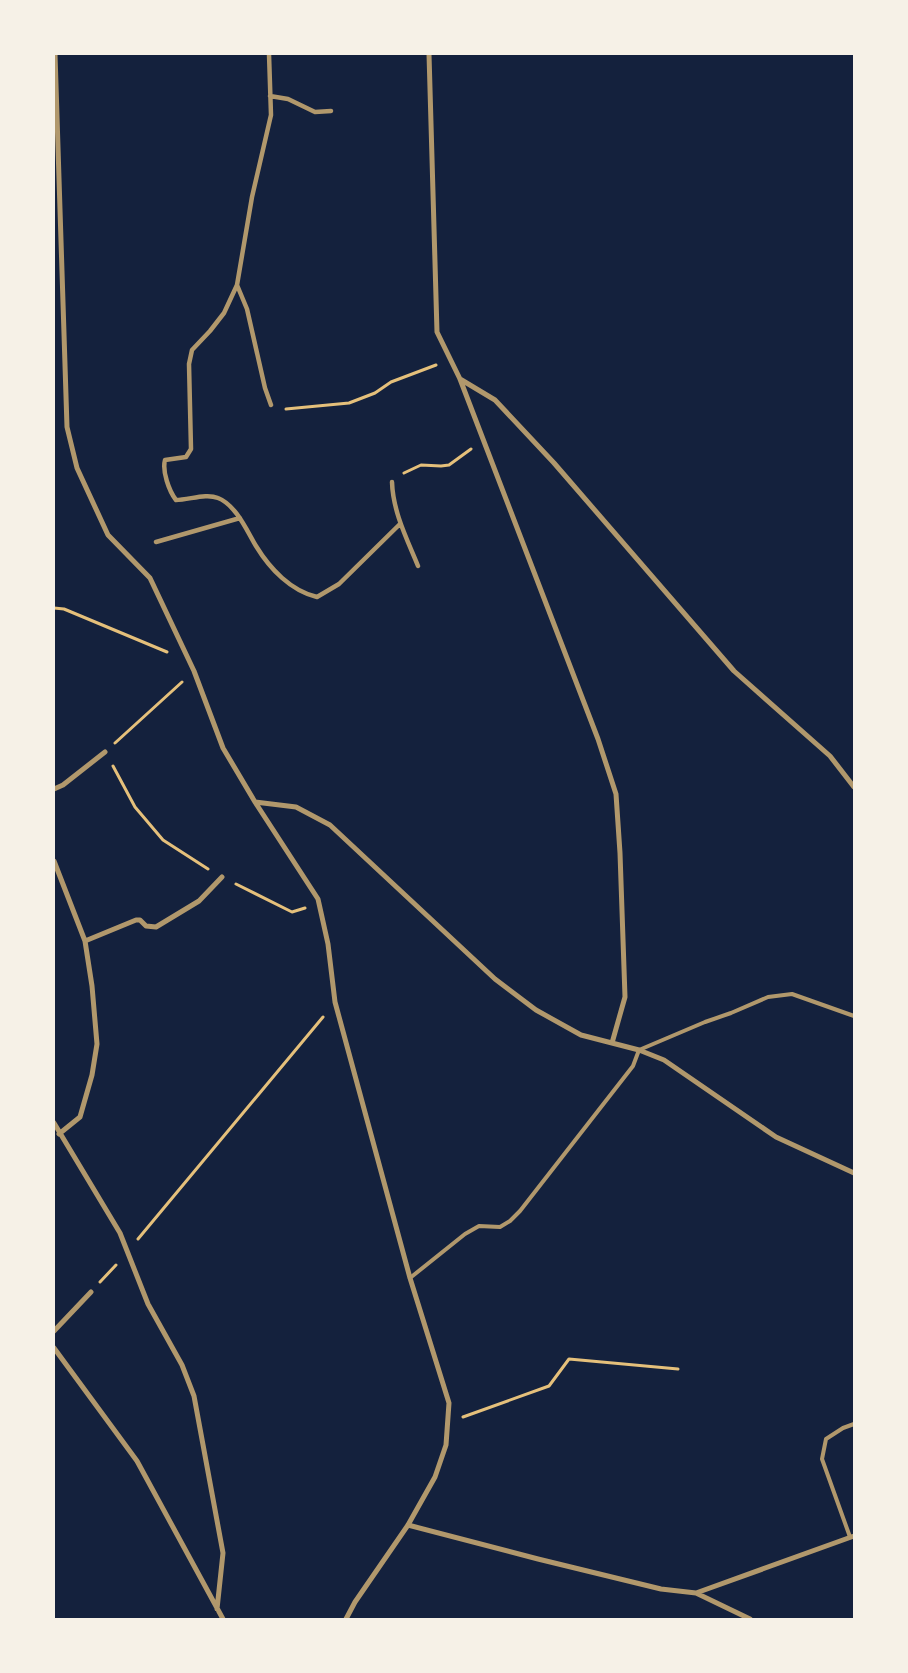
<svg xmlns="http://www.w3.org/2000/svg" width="908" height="1673" font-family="'Source Sans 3',sans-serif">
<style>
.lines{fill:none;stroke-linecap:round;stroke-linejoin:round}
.path{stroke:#e5c07b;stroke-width:3}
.service{stroke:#b1986c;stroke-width:4}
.pedestrian{stroke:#b1986c;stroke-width:4.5}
.minor{stroke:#b1986c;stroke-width:5}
</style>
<rect width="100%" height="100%" fill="#14213d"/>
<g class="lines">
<path class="path" d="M286,409l63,-6 26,-10 16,-11 45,-17
M404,473l17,-8 20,1 8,-1 22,-16
M54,608l10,1 103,43
M115,743l67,-61
M113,766l22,41 28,33 45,29
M236,884l56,28 13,-4
M138,1239l185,-222
M100,1282l16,-17
M463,1417l86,-31 20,-27 109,10"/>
<path class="service" d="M410,1278l55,-44 14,-8 21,1 10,-6 10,-10 113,-145 6,-16 66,-28 26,-9 37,-16 24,-3 62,22
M850,1537l-28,-78 4,-20 17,-11 11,-4"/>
<path class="pedestrian" d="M269,54l2,61 -19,82 -15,88 -13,28 -14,18 -18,19 -3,14 2,85 -5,8 -21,3c-3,11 4,31 11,40 13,0 30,-7 42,-2 18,7 29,33 38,48 14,23 35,45 61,51l22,-13 61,-60
M270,96l18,3 27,13 16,-1
M237,285l10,24 18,79 6,17
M392,482c1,30 15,57 26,84
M156,542l84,-24"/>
<path class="minor" d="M55,54l12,373 10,41 31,67 42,43 44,93 29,77 32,54 63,97 10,45 7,58 75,276 39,125 -3,42 -11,32 -27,48 -53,77 -9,17
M429,54l8,278 23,47 138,360 18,55 4,59 5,144 -13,46
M460,379l35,21 59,63 180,208 96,85 24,31
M54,789l9,-4 42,-33
M255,802l41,5 34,18 165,154 41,31 45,25 58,15 25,10 112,77 78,36
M54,861l31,80 7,45 5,58 -5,31 -12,42 -21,17
M85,941l51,-21h4l6,6 10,1 43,-26 23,-24
M54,1123l66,110 28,71 34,61 12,31 29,157 -6,56
M54,1331l37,-39
M54,1348l83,113 86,158
M408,1525l130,34 123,30 35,4 54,26
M696,1593l158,-57"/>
</g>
<rect width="908" height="1673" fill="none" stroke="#f6f1e7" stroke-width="110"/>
</svg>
